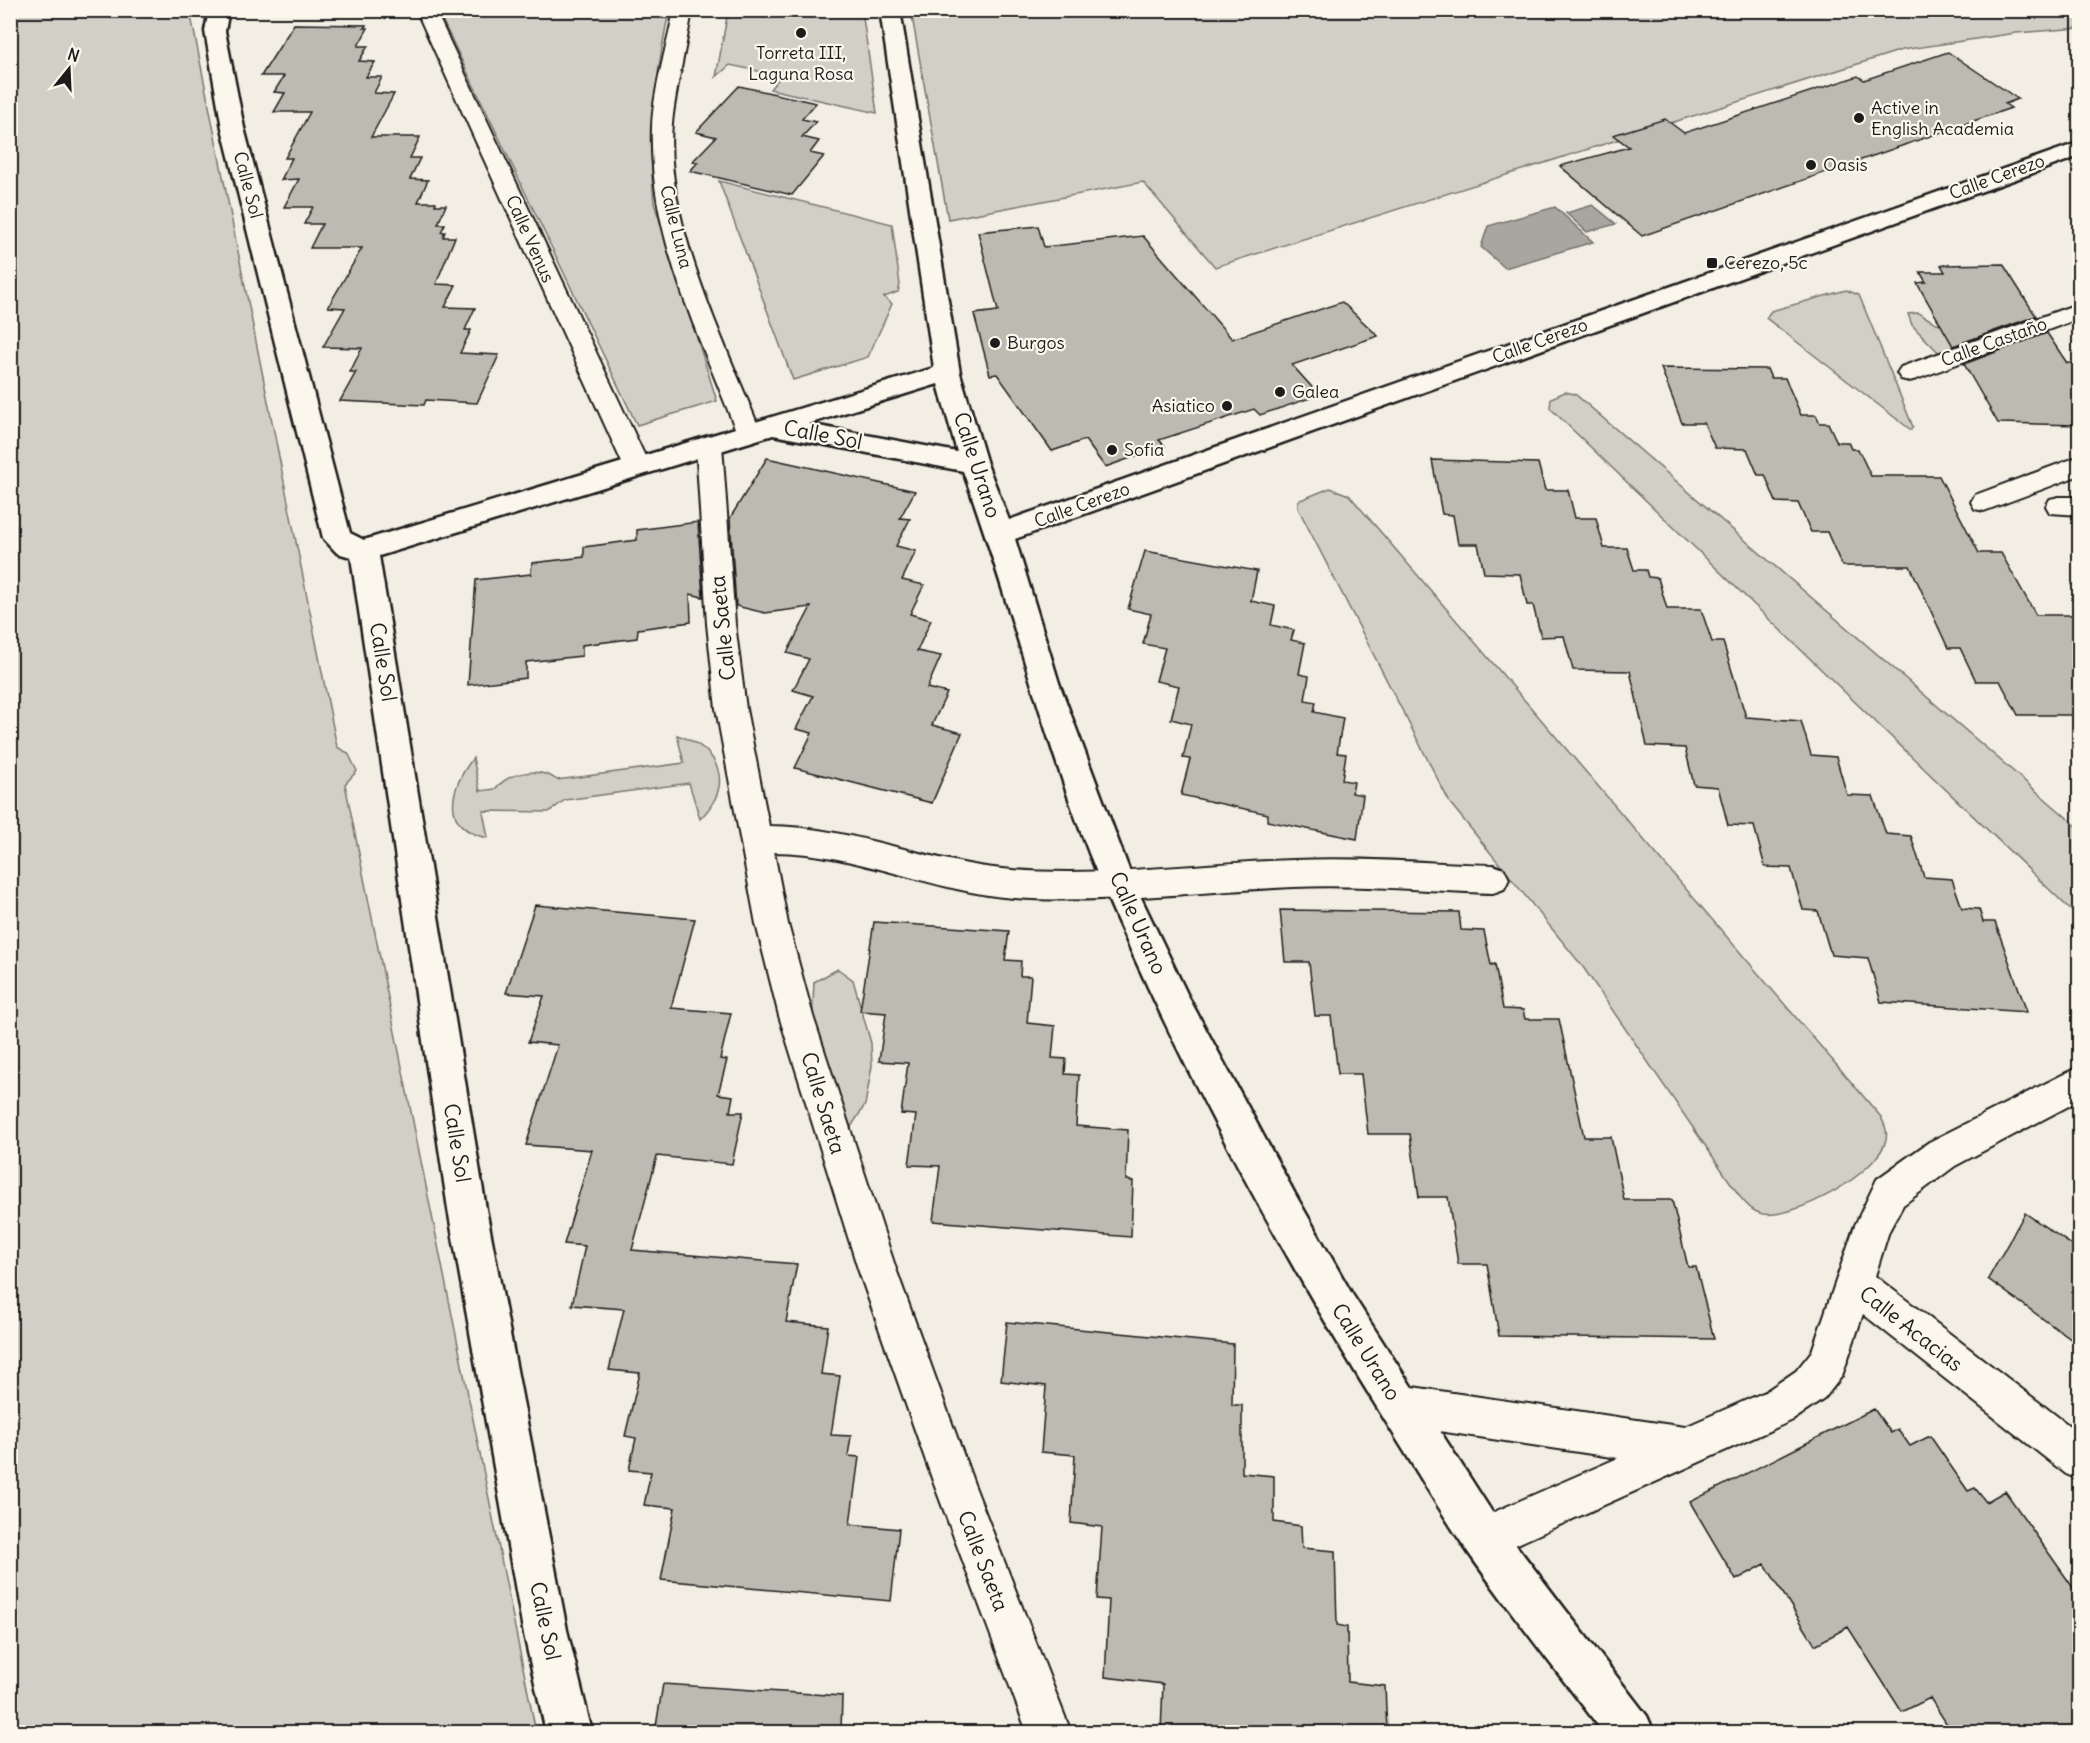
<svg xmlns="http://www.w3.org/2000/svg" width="2090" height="1743" font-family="Delius,sans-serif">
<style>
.green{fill:#d2cfc6;stroke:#777671;stroke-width:1.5}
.water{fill:#a9a6a0;stroke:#716f6b;stroke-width:1.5}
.building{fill:#bdbab1;stroke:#1c1c1c;stroke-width:1.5}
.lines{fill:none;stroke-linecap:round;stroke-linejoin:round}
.service-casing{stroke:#1c1c1c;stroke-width:4}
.minor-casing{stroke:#1c1c1c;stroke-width:5}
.service{fill:#fbf7ec;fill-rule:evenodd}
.minor{fill:#fbf7ec;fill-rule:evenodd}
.poi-dot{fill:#1c1c1c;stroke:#fbf7ec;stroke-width:2}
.labels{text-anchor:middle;stroke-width:4.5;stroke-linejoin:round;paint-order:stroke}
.far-poi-label{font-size:18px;fill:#1c1c1c;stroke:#fbf7ec;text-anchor:start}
.far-street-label{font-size:18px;fill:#1c1c1c;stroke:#fbf7ec}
.street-label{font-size:21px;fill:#1c1c1c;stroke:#fbf7ec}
</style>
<rect width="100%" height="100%" fill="#f2eee4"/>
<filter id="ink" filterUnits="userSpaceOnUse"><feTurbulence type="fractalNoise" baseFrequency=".0167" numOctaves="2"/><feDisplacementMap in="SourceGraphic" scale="12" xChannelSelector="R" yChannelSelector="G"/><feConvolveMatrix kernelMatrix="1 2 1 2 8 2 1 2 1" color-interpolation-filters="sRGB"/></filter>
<g filter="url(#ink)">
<path class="green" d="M11,10l179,1 147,736 11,6 9,18 -12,13 191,948h-525z
M2079,10l1,18 -64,5 -114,17 -687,217 -72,-85 -195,37 -37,-208z
M438,11h231c-13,64 -22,127 -15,192l63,198 -80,24z
M728,11h134l15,102 -107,-24 11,-13 -51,-11 -14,12z
M719,181l173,43 8,61 -2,7 -14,5 8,7 -24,53 -75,23z
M1846,290l13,5 54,132 -2,3 -145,-112 5,-7z
M1918,313l18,10 47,9 -12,18 -31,4 -28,-29 -4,-11z
M1565,392l10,2 504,434v90l-529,-510 1,-10z
M1330,488l19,7 532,622c3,7 7,14 5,22 -6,34 -91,80 -123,75 -10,-2 -16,-9 -22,-16l-158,-231 -133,-164 -152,-295v-7z
M677,735c43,14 58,49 23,84l-11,-36 -124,17 -16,12 -66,-1 5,27c-50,-10 -37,-51 -15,-80l7,33 15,-2c14,-17 44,-23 62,-9l127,-17z
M838,969l15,11 18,63 1,23 -7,39 -16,25 -37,-106 2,-42z"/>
<path class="water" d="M1593,205l23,19 -29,8 -21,-19z
M1555,207l38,35 -88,26 -24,-21 7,-21z"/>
<path class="building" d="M294,24l72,1 -2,3h4l-10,18h10l-9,15 16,1 -9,15h16l-8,16 20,1 -23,43h49l-10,21h10l-10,21 18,1 -10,22h18l-1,3h11l-8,19h7l-4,8h4l-2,5h12l-19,47 20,1 -11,22 30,1 -10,22h6l-11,23 39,2 -22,48 -51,-3 -2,5 -84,-4 16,-29h-6l12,-24 -39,-1 22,-39 -17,-1 34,-59h-52l12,-24h-18l9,-17h-29l15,-28 -18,1 11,-22h-7l25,-46h-36l11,-19 -11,-1 10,-16h-23z
M1948,52l70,47 -13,5 6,4 -369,128 -82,-70 69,-19 -16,-12 52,-16 19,14 174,-57 6,4z
M739,86l77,17 -14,16 14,3 -14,15 17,4 -9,12 14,3 -32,39 -102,-24 8,-9 -5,-1 23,-24 -20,-5z
M1038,226l6,21 99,-11 89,103 110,-37 36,34 -86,29 27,30 -59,20 -6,-6 -95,31 6,6 -60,21 -20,-27 -33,11 -55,-77 -7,1 -16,-61 24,-3 -20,-79z
M2003,264l33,52 -83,30 -36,-63 9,-1 -6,-10h25l-4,-7z
M2047,333l20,30 12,1v61l-81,-2 -34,-59z
M1661,368l106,1 4,9h14l16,37h15l4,8h8l9,19h11l3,7h7l13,27h68l40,77h22l35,62h43v100h-61l-18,-34h-24l-16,-33h-12l-38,-82h-68l-15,-34h-16l-13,-29 -22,-1 -11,-27h-7l-11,-26 -32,-1 -11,-25h-22z
M767,458l148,33 -15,27 10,1 -14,27 20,5 -14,29 22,5 -14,29 21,6 -14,31 24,5 -14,32 20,5 -15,32 30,8 -30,70 -137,-35 17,-35 -16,-4 17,-33 -20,-6 16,-31 -22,-6 24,-46 -46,6 -29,-7 -6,-88z
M1432,460l106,3 7,27h23l7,28h21l8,30h23l7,22h12l2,7 10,1 9,31h34l11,33h11l23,75 55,4 10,34 25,2 11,38 26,1 13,38 25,2 13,41 28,2 10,29 17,1 4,13h12l32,90 -146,-10 -13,-44 -37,-3 -13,-44 -15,-1 -12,-42 -26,-1 -11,-41 -26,-1 -10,-38 -24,-2 -9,-37 -38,-2 -17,-75 -57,-1 -9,-34 -23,1 -8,-32h-6l-7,-31 -36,-1 -6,-29h-20l-5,-29 -11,-1z
M698,522l5,75 -13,-3 1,28 -53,7 -1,9 -55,7v11l-56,6v16l-58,7 8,-105 55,-6 1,-11 52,-6v-10l53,-7v-10z
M1145,551l112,20 -6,30 24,5 -4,19 23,5 -3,10 14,3 -6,31 10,2 -4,24 11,2 -2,10 29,6 -6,35 9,1 -4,26 12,2 -2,11 11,2 -6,44 -90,-18 1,-7 -87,-19 9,-36 -7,-1 8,-34 -20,-5 8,-33 -23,-5 9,-33 -22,-4 8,-30 -23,-5z
M535,905l160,14 -24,89 60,5 -11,46 7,1 -9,34 15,2 -3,16h13l-11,52 -75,-8 -25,94 165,14 -11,58 42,4 -7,48 19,2 -9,59 20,1 -3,20 11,1 -9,67 49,5 -8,72 -230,-21 14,-72 -31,-3 7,-33 -22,-2 7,-32 -11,-2 15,-63 -31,-3 15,-61 -52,-4 13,-59 -21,-2 28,-94 -66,-5 32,-100 -30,-3 16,-46 -38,-3z
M1280,910l179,2 2,18 23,1 7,34 4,-1 8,45 20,1 2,9h34l25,118h27l13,63h48l16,67h8l18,72 -215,-3 -12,-72h-29l-10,-67h-29l-9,-63h-42l-7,-60h-23l-7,-58h-16l-6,-54h-24z
M874,922l135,9 -4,29 16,1 -1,15h11l-4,47 28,3 -3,32 14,1 -1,15 14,1 -3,51 52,4 -2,50 7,1 -2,56 -198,-16 7,-55 -31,-1 7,-50 -15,-1 7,-51 -29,-2 7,-48 -26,-2z
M2025,1213l54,37v95l-91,-66z
M1007,1322l226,22 -1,61h10v68l32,3v46l27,4 1,22 33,3 2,74 10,2 1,55 37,4 2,46h-226l2,-48 -58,-7 4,-77 -12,-1 5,-72 -31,-4 4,-68 -34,-3 5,-66 -45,-5z
M1874,1409l17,24 7,-4 12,17 20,-10 38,55 7,-3 11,14 19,-11 74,105v136h-127l-22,-34 -28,14 -54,-85 -33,18 -50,-81 -29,16 -46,-78z
M663,1684l179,12 -1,36h-186z"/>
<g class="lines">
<defs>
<path id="service" d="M416,10h19l215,457 -4,6 -9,3 -9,-3 -4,-6z
M674,10h18c-6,38 -16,76 -20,113 -9,97 54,221 89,310l-3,6 -9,3 -9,-3 -3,-6c-38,-98 -89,-199 -85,-306 1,-35 15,-81 22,-117z
M2080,303v15l-163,61 -8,2 -8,-2 -4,-6 4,-6z
M709,436l9,3 4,6 13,179 11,85 23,117c83,0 161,38 244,44 93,7 188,-7 281,-10 66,-3 133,3 199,5l11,4 5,10 -5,10 -11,4c-66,-2 -133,-9 -199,-6 -93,4 -188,17 -280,11 -82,-6 -159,-46 -240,-46l14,72 25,92 83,253 78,215 97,248h-44l-93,-248 -76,-215 -79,-253 -23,-92 -40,-215 -9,-85 -11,-179 4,-6z
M2080,456v19l-96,36 -9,-2 -4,-7 4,-7z
M2059,497h21v18l-30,-2 -4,-7 4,-7z
M2080,1066v34l-125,66 -52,39 -14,26 -14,45 205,158v46l-14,-6 -203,-160 -21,62 -18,23 -31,21 -309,139 -15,-6 -6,-15 6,-15 149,-65 -219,-33 -14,-6 -6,-14 6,-14 14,-6 286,42 80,-35 31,-21 16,-20 43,-126 22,-46 52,-37z"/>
<path id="minor" d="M209,10h20l-4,21 19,97 106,405 14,7 570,-172 -54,-358h20l60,363 27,91 22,56 1071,-378v14l-1065,383 44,144 75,200 55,115 106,196 57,100 147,229 148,193 7,16h-51c-45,-59 -91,-117 -133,-177 -30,-43 -56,-89 -84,-133 -107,-172 -204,-351 -284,-537 -57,-135 -89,-277 -139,-414l-190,-36 -394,121 107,653 81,421 25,102h-46l-23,-102 -75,-421 -97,-652 -14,-4 -14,-15 -101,-410 -17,-97zM938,384l19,68 -149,-28z"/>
</defs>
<use href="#service" class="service-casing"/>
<use href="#minor" class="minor-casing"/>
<use href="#service" class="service"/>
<use href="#minor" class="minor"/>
</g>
</g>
<g class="poi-dot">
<circle cx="801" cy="33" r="6"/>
<circle cx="1859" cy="118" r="6"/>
<circle cx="1811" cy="165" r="6"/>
<rect x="1706" y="257" width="12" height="12" rx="3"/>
<circle cx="995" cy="343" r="6"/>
<circle cx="1280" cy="392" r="6"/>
<circle cx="1227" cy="406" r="6"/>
<circle cx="1112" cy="450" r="6"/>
</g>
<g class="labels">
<g class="far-poi-label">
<text x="801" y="59" text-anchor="middle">Torreta III,<tspan x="801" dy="21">Laguna Rosa</tspan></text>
<text x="1871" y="114">Active in<tspan x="1871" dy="21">English Academia</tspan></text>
<text x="1823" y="171">Oasis</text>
<text x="1724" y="269">Cerezo, 5c</text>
<text x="1007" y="349">Burgos</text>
<text x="1292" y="398">Galea</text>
<text x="1215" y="412" text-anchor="end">Asiatico</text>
<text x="1124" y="456">Sofia</text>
</g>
<g class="far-street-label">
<text transform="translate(1997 177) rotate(-20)" y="6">Calle Cerezo</text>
<text transform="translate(248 185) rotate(75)" y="6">Calle Sol</text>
<text transform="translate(676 227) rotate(76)" y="6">Calle Luna</text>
<text transform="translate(530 239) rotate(66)" y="6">Calle Venus</text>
<text transform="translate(1540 341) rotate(-20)" y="6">Calle Cerezo</text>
<text transform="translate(1994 342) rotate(-20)" y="6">Calle Castaño</text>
<text transform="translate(1082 505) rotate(-20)" y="6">Calle Cerezo</text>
</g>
<g class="street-label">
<text transform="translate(823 435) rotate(11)" y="7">Calle Sol</text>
<text transform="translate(977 465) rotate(72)" y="7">Calle Urano</text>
<text transform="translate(723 628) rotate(-96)" y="7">Calle Saeta</text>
<text transform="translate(383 662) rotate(81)" y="7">Calle Sol</text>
<text transform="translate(1138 923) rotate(66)" y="7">Calle Urano</text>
<text transform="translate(823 1103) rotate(73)" y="7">Calle Saeta</text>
<text transform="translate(457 1143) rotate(81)" y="7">Calle Sol</text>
<text transform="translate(1911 1329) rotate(38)" y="7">Calle Acacias</text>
<text transform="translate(1366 1352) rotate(58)" y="7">Calle Urano</text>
<text transform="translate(983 1561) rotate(69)" y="7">Calle Saeta</text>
<text transform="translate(545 1621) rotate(78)" y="7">Calle Sol</text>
</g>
</g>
<rect width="2090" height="1743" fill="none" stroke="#fbf7ec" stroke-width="36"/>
<rect x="18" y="18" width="2054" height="1707" fill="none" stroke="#1c1c1c" stroke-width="2" filter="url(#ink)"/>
<g transform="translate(69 69) rotate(18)" stroke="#fbf7ec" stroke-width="4.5" paint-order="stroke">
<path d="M0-4.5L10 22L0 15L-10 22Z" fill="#1c1c1c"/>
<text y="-9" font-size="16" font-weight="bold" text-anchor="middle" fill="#1c1c1c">N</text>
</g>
</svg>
